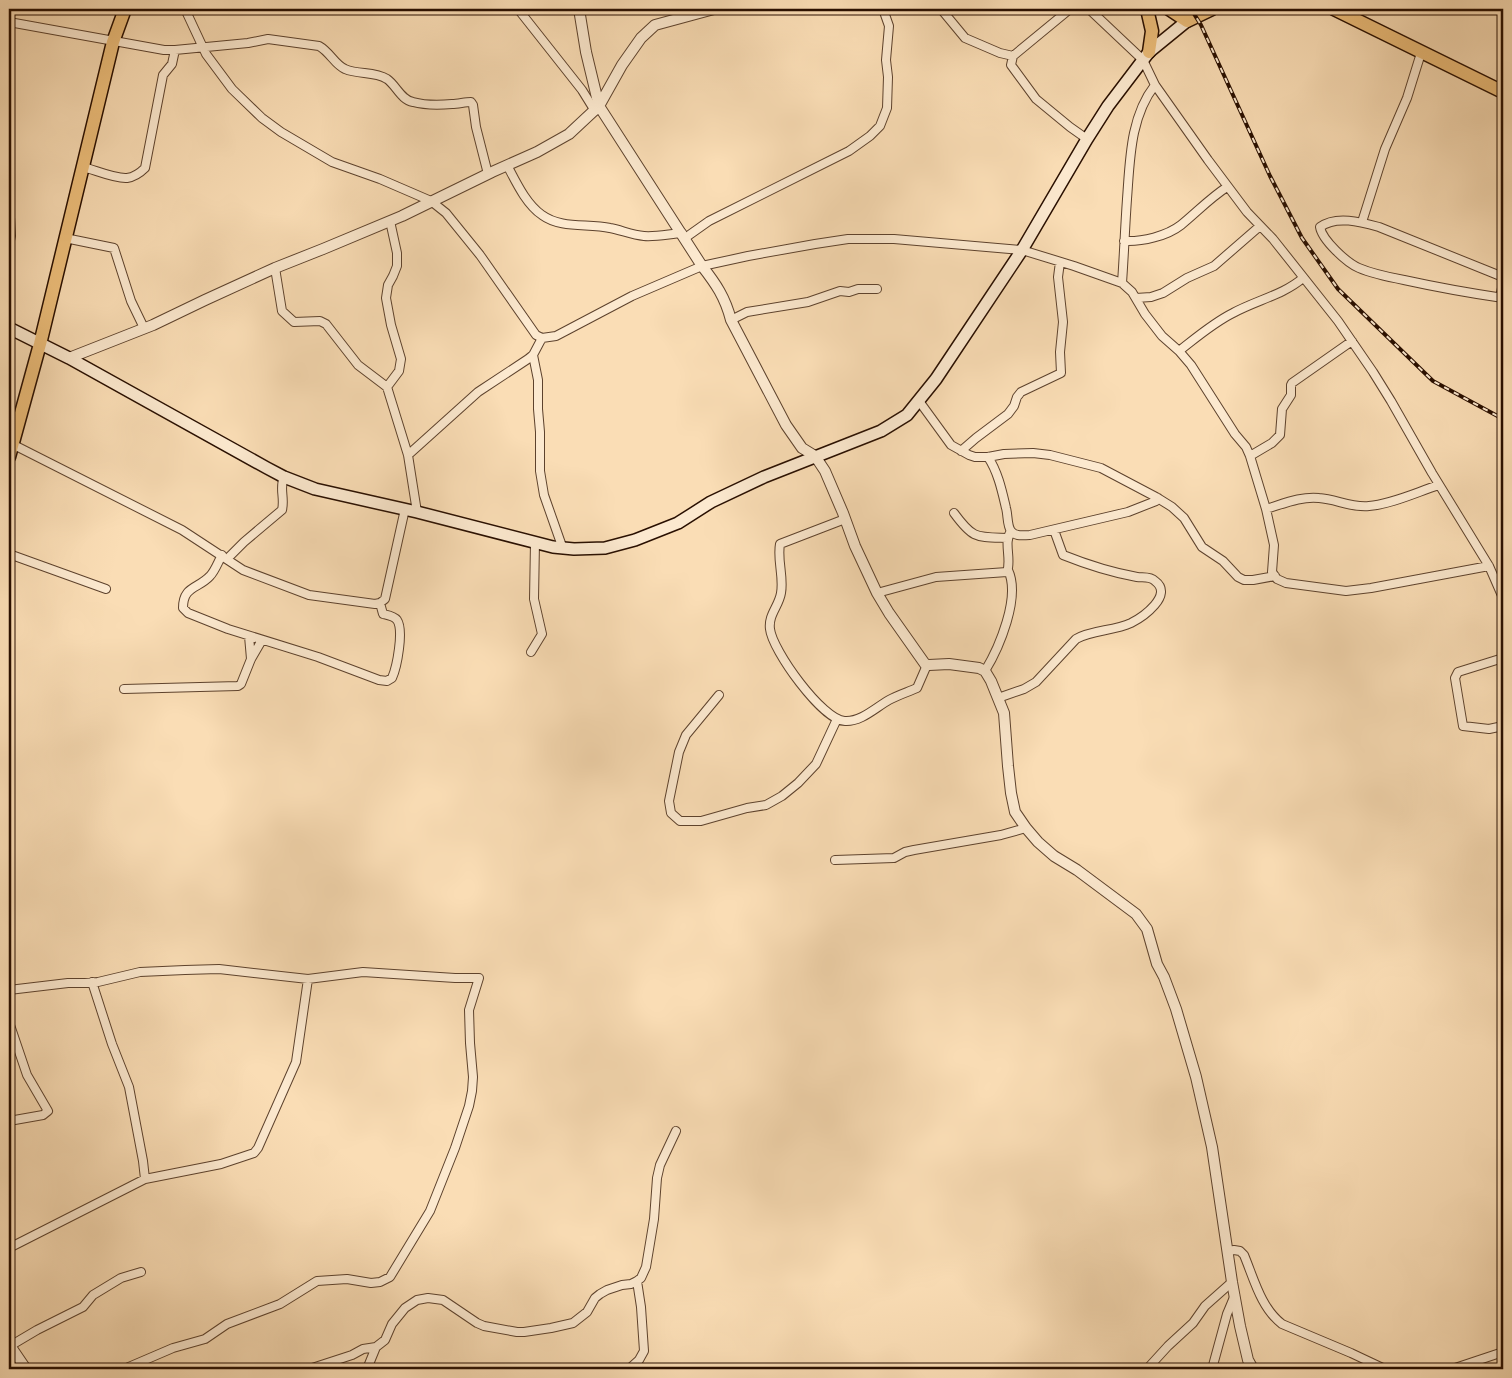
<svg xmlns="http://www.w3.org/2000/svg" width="1512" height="1378" font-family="'Libre Caslon Text',serif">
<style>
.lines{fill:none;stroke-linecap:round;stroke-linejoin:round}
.minor-casing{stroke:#5d422d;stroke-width:10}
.tertiary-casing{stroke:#5d422d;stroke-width:12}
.secondary-casing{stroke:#290f00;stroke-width:14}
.primary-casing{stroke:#290f00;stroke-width:15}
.trunk-casing{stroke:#290f00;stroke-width:15}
.minor{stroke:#fce9cf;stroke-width:8}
.tertiary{stroke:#fce9cf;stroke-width:10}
.secondary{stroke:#fce9cf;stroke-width:11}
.primary{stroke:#edbe7a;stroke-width:12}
.trunk{stroke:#edbe7a;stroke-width:12}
.rail-casing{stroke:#290f00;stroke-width:4}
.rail{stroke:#fce9cf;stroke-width:2;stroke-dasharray:5.5;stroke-linecap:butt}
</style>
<rect width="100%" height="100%" fill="#faddb5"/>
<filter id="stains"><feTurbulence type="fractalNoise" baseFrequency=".004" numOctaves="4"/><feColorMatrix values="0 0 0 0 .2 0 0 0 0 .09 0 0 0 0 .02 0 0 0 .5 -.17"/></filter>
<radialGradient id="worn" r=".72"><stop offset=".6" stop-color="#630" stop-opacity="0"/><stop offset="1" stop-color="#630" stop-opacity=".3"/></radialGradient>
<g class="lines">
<defs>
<path id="minor" d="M185,9l21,45 26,35 30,29 19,14 51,30 48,17 51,22 15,12 34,42 56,80 6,3 14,-2 76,-40 70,-30 46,-10 67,-12 33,-5h46l128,11 52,16 48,17 10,9 13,22 17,22 17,15 12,14 44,69 11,13 4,9 16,53 8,36 -2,27 5,7 9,4 60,8 25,-3 118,-22
M518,9l64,81 13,21
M941,9l24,29 35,15 13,3 -2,9 25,34 34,28 17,12
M1089,9l54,51 12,25 53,75 39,52 26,27 65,82 35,51 18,29 41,72 57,93 14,32
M9,22l155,28h11l73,-7 20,-4 51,7c11,6 16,19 26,23 14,6 29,2 42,10 9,6 14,21 26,23 11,3 27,3 39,2 6,0 13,-2 19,-2l2,3 3,22 12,47
M1013,56l57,-47
M507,165c9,17 19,39 35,50 19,14 46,8 68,13 11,2 22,7 34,8 12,1 25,-2 38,-3
M83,167c12,3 32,12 44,11 7,-1 13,-5 18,-10l18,-93 9,-11 3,-14
M9,218l1,-1v-60
M1362,222l23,-73 22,-51 14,-45
M65,238l49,10 17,53 13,27
M685,238l24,-17 140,-70 21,-15 10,-10 7,-18 1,-31 -2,-17 3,-34 -6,-17
M1124,241c18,1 43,-5 57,-16 16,-13 29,-27 46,-38
M9,245l2,-9 -1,-19
M275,268l7,43 12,11 26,-1 6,3 32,41 29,22 21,68 9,57
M1122,283c2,-28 3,-56 5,-84 3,-39 3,-82 28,-114
M1503,283l-2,10 2,6
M1136,298l15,-1 12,-4 24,-15 27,-12 46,-40
M1503,298c-34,-5 -67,-11 -99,-18 -16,-3 -31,-6 -45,-12 -12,-5 -37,-28 -39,-41 16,-12 41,-5 59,0l124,50
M731,320l16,-8 61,-10 32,-11 9,1 9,-3h19
M1179,351c18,-14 34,-28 54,-38 24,-13 50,-18 70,-35
M533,355l5,25v29l2,23v39l4,24 19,54
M387,387l12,-16 2,-12 -10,-34 -5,-27 2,-13 5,-9 4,-10v-13l-7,-32
M919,401l32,44 18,10 6,2h13l16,-3 29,-1 17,2 51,13 55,29 16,10 12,11 18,29 21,14 15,16 6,3h9l22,-4
M12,444l170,86 61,40 66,25 66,9 5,-1 5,-4 20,-90
M961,451l15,-13 32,-24 6,-8 3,-9 4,-5 40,-19 -1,-21 3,-30 -5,-45 2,-15
M408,455l70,-63 50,-33 5,-4 9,-17
M1250,456l22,-13 8,-8 2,-26 9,-14v-10l1,-2 60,-42
M988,457c10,15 14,34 18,51 2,7 1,18 5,23 5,6 12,4 19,4l98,-23 28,-11 2,-3
M1266,509c17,-5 35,-13 53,-11 17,1 32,10 50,8 23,-2 48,-14 70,-21
M954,513c19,26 22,24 53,25
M845,519l-65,25c-3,16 4,33 1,49 -2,13 -13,22 -11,36 2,21 53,92 75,92 16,1 30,-13 44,-21 9,-5 19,-8 28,-12l10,-23
M9,554l97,35
M222,555c-4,7 -7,16 -12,21 -12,13 -27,10 -27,32l5,5 40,16 90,28 61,23 8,1 5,-3c5,-11 12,-48 5,-58 -3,-4 -10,-5 -14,-6l-3,-11
M227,559l17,-17 38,-32c3,-12 -3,-22 2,-33
M877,593l59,-16 71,-5c5,-13 -4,-29 4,-41
M249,636l2,23
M531,652l11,-18 -8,-35 1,-57
M1503,658l-45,14 -3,6 8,48 26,3 14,-3
M985,671c14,-23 36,-74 23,-101
M124,689l114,-3 3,-2 10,-25 11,-19
M719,695l-33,40 -7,17 -10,49 2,12 9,8h21l46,-13 19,-3 16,-9 16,-13 18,-19 21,-45
M998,698l26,-9 12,-7 40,-43c15,-9 38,-8 55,-16 12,-6 43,-28 24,-42 -5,-5 -13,-3 -18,-4 -28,-5 -49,-12 -74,-22l-9,-25
M835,860l59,-2 11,-6 9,-2 87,-15 25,-7
M92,982l20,62 17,43 14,74 2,18
M9,990l59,-7h17l13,-1 42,-10 45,-2 34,-1 89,10 55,-7 92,6h24l-10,32 1,33 3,34 -1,14 -3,15 -14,42 -25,63 -40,66 -10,5 -9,1 -24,-4 -30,2 -37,23 -53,20 -22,15 -32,9 -49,21
M9,1022l18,53 21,36 -5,4 -34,6
M9,1248l136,-69 76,-15 33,-11 4,-5 38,-86 12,-83
M1227,1251l7,-1 6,1 4,4c10,24 17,53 38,69l69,29 34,16
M10,1346l27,-16 46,-23 10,-12 28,-17 20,-6
M309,1369l43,-14 11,-6 13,-2
M367,1369l9,-22 9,-7 7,-16 13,-16 12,-8 11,-2 15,2 34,23 7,3 33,6h7l27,-4 22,-5 14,-11 8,-14 5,-4 7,-4 15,-5 9,-1 6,-3 4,-3 5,-11 8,-48 3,-41 3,-13 16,-34
M629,1369l10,-9 5,-9 -3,-44 -4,-26
M1147,1369l21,-23 25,-23 12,-17 27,-24
M1212,1369l15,-55 8,-19
M1452,1369l51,-17"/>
<path id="tertiary" d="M579,9l7,43 13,54 103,160c14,18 23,31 29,54l55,105 16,23 13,8 10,15 18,42 12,33 22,47 12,20 36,51 4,1 20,-1 30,4 6,3 6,10 13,32 4,53 3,27 4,19 11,16 12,14 16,14 23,14 59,44 11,15 10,35 7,13 12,32 20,68 16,70 20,135 8,44 8,34 5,9
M69,358l84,-33 52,-25 70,-32 48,-19 79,-33 90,-44 45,-20 32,-18 30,-28 23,-41 19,-27 14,-13 59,-16
M9,1344l17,25"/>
<path id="secondary" d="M9,328l60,30 198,110 17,9 31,12 102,23 136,35 21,2 31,-1 30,-8 43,-17 33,-21 53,-25 117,-46 26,-16 29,-36 86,-129 65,-111 21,-33 41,-54 38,-31"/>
<path id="primary" d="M1147,9l5,22 -3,21
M1169,9l18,12 25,-12
M9,457l31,-113 73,-302 12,-33"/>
<path id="trunk" d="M1334,9l169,83"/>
</defs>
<use href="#minor" class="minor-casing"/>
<use href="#tertiary" class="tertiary-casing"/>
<use href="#secondary" class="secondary-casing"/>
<use href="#primary" class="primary-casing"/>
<use href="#trunk" class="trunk-casing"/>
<use href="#minor" class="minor"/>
<use href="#tertiary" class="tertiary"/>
<use href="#secondary" class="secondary"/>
<use href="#primary" class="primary"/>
<use href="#trunk" class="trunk"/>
<defs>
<path id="rail" d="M1191,9l10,16 69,151 32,62 36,51 95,92 70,38"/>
</defs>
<use href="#rail" class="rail-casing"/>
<use href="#rail" class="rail"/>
</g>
<rect width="1512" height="1378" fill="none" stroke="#faddb5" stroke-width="30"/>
<rect x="10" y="10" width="1492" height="1358" fill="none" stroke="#290f00" stroke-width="2.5"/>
<rect x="15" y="15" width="1482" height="1348" fill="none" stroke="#290f00"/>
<rect width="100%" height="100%" filter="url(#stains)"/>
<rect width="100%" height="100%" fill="url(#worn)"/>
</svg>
